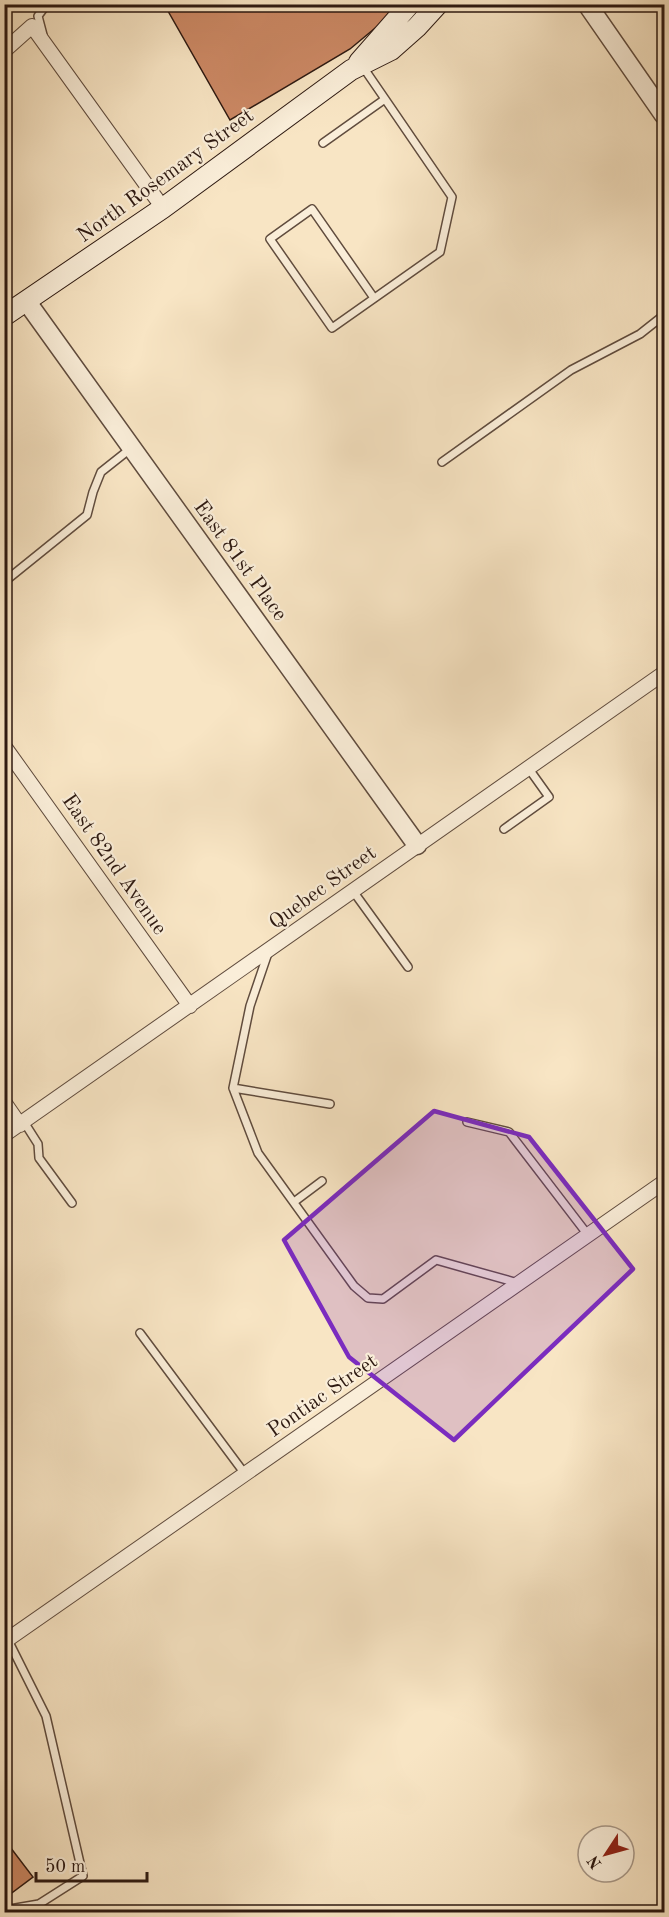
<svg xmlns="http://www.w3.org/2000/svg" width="669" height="1917" font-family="'Old Standard TT',serif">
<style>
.building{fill:#cb8864;stroke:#2d1911;stroke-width:1.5}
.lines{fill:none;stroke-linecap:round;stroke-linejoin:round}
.service-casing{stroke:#604c3e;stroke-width:10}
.minor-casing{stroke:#604c3e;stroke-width:16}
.tertiary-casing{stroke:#604c3e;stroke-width:21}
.secondary-casing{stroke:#2d1911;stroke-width:22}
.service{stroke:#faeed9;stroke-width:7}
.minor{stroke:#faeed9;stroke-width:14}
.tertiary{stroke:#faeed9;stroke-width:18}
.secondary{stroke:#faeed9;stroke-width:20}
.marked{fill:#7b2cbf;fill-opacity:0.2;stroke:#7b2cbf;stroke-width:4.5;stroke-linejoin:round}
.labels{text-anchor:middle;stroke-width:4.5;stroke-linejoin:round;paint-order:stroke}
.street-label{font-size:21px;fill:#2d1911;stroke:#faeed9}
</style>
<rect width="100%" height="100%" fill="#f8e5c4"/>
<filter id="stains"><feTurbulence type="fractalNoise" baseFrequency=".00333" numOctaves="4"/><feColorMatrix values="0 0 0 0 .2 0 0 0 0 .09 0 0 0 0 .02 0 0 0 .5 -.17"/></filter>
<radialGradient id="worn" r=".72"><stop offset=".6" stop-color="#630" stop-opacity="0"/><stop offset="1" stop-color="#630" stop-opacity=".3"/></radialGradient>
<path class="building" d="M164,4h236l-2,5 -48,40 -120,71z
M4,1839l29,38 -28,21 -1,-1z"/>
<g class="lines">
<defs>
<path id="service" d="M43,35l-5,-19 9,-12
M323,143l62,-44 -22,-32
M374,298l-62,-89 -42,30 62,89 108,-76 12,-55 -67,-98
M442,462l129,-92 69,-36 24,-19
M4,582l83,-67 6,-23 8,-20 29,-23
M504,829l45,-32 -20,-28
M353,891l55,76
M268,953l-18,53 -17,82 25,65 96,133 14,12 15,1 53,-39 82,23
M233,1088l97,16
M24,1122l14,22 1,14 33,45
M467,1122l42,10 79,103
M294,1202l28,-21
M140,1333l105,141
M4,1910l35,-6 44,-28 -37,-160 -38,-76"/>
<path id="minor" d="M4,51l28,-25 131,182
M4,746l186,260
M4,1102l16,23
M4,1135l660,-462
M4,1642l660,-460"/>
<path id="tertiary" d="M587,4l77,111
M27,302l390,543"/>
<path id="secondary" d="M359,62l51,-58
M4,316l159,-108 188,-138 40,-20 26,-23 21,-23"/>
</defs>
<use href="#service" class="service-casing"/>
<use href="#minor" class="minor-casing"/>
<use href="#tertiary" class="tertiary-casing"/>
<use href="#secondary" class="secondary-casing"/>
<use href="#service" class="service"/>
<use href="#minor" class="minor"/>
<use href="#tertiary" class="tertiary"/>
<use href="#secondary" class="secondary"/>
</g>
<path class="marked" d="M434,1111l95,26 104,132 -179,171 -105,-83 -65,-117z"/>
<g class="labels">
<g class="street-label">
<text transform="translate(165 175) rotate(-36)" y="7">North Rosemary Street</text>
<text transform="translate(241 560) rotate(54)" y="7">East 81st Place</text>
<text transform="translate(115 864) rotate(55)" y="7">East 82nd Avenue</text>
<text transform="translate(322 887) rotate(-36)" y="7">Quebec Street</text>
<text transform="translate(322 1395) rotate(-35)" y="7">Pontiac Street</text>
</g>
</g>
<rect width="669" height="1917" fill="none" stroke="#f8e5c4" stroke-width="24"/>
<rect x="6" y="6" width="657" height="1905" fill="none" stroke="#2d1911" stroke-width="3"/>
<rect x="12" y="12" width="645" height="1893" fill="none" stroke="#2d1911" stroke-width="1.5"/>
<g transform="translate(606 1854) rotate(234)"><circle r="28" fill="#faeed9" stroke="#a89989" stroke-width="1.5"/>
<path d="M0-4.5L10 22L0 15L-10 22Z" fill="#8f2418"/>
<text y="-9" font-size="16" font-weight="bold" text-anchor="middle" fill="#2d1911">N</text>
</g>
<path d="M36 1872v9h111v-9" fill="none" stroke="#2d1911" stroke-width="3"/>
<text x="45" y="1872" font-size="18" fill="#2d1911" stroke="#faeed9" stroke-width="4.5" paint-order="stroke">50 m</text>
<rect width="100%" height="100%" filter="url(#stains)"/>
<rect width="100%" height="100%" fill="url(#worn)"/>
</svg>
